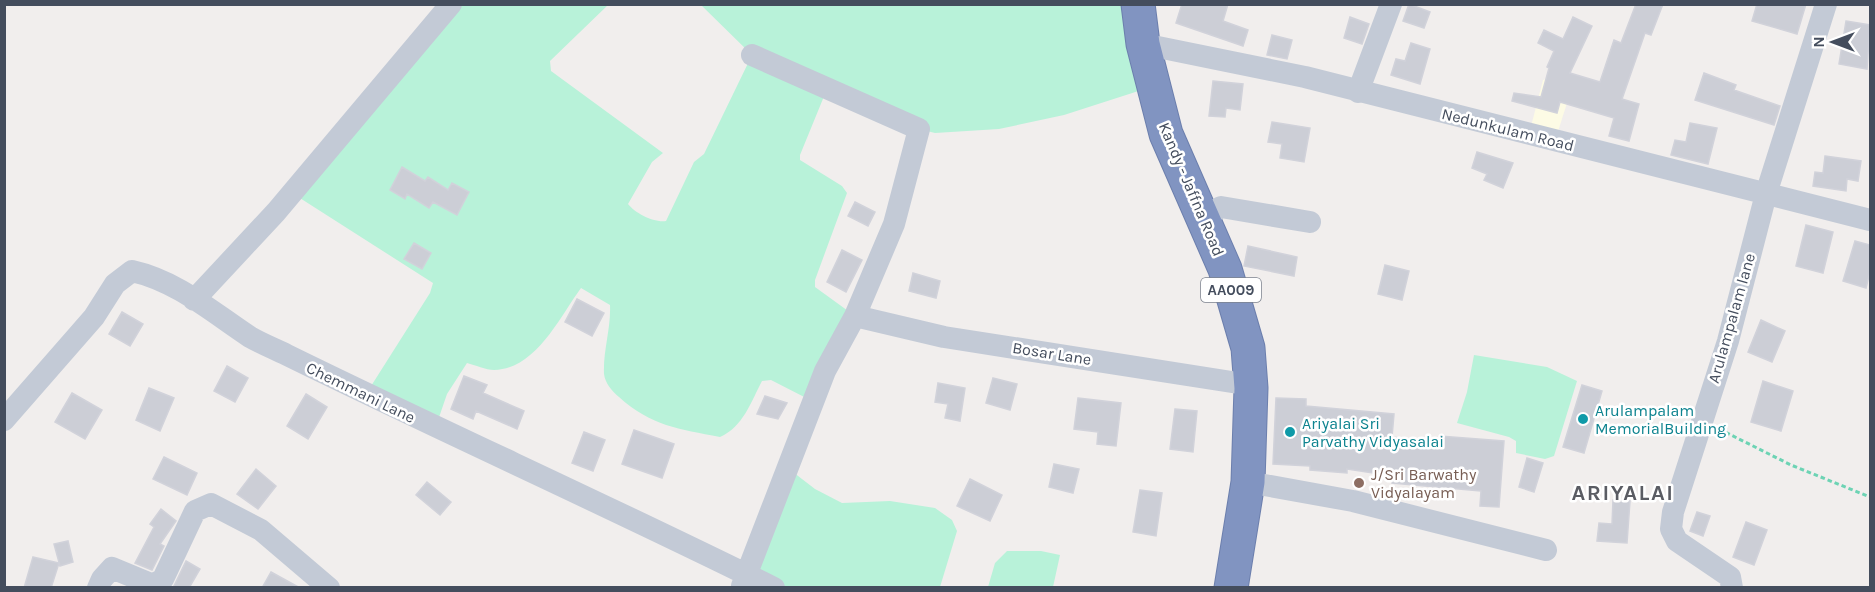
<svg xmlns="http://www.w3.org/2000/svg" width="1875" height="592" font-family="Karla,sans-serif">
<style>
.commercial{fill:#fdfbe5}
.green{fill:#b8f2d9}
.building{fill:#ccced6;stroke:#d1d2da;stroke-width:1.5}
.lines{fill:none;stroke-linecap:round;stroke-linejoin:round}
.highway-casing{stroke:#6c7fad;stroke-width:35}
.path{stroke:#6dd3b4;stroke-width:3;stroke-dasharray:4.5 3;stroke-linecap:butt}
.minor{stroke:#c3cad6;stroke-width:22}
.highway{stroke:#8194c1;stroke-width:33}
.culture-dot{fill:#0f9aa8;stroke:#fff;stroke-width:2}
.education-dot{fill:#8d6e63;stroke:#fff;stroke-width:2}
.labels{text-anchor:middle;stroke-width:5;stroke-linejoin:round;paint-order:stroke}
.shield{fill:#fff;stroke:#7c828e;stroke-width:1.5}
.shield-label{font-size:15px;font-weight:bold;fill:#444d5d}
.street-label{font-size:16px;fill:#444d5d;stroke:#fff}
.culture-label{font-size:16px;fill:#0d838f;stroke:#fff;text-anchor:start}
.education-label{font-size:16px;fill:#785e54;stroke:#fff;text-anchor:start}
.district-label{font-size:22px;font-weight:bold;letter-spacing:1.5px;fill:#5a5c63;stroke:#fff}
</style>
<rect width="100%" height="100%" fill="#f1eeed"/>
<path class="commercial" d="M1555,77l18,7 -18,57 -26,-7 14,-54z"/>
<path class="green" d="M451,5h157l-58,56 1,10 112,82 -11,9 -24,42c7,9 26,19 38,17l28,-59 10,-8 48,-99 -51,-50h437l16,81 -90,29 -65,14 -64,4 -16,-4 -92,-40 -27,66v5l42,26 5,7 -32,87v7l40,29 -41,86 -43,-22 -9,1c-11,21 -19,46 -42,56 -41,-8 -69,-11 -101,-40 -7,-6 -14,-14 -15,-23 -1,-24 7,-45 6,-69l-29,-17c-22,30 -45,81 -87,82 -8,0 -19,-5 -27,-7l-20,31 -12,35 -69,-35 64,-101 3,-10 -141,-90z
M1474,355l73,12 30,14 -23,75 -9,3 -29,-6v-12l-7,-4 -52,-14 10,-31z
M789,469l26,20 27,14 48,-2 45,7 17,12 5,11 -17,56h-166l-26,-12z
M1007,551h34l19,4 -7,32h-65l7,-24z"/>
<path class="building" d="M1182,4h46l-5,17 25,9 -5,16 -67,-23z
M1409,4l21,8 -6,16 -21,-7z
M1636,4h27l-12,31 -6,-2 -23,66 17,5 -10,37 -20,-5 5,-18 -54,-16 -3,11 -45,-12 2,-8 27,4 8,-29 -2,-1 7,-16 -16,-8 6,-13 19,9 10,-22 19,9 -22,47 30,9 14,-42 7,3z
M1757,4h49l-9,30 -45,-13z
M1350,17l19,7 -7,20 -18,-6z
M1846,21l24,4 -3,44 -28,-5z
M1272,35l20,5 -5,19 -20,-4z
M1411,43l19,6 -10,35 -29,-9 5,-16 9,2z
M1704,73l32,12 -2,5 46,16 -6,19 -79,-25z
M1213,81l30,3 -3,26 -14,-2 -1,9 -16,-1z
M1272,122l38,6 -6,34 -24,-4 2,-14 -14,-2z
M1690,123l27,5 -9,36 -37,-9 4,-15 11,2z
M1477,152l36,11 -10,25 -19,-8 3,-6 -15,-6z
M1825,156l36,5 -3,20 -11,-2 -1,12 -33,-5 2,-14 8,1z
M402,167l23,14 3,-4 20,13 4,-7 17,9 -12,23 -24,-13 -4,6 -22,-14 -2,5 -15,-9z
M855,202l20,10 -7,14 -20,-10z
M1806,225l27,7 -10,41 -27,-7z
M1855,241l15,4v27l-4,16 -23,-7z
M414,243l17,10 -9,16 -18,-10z
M1248,246l49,11 -3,19 -50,-10z
M842,250l20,10 -16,32 -19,-10z
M1385,265l24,6 -7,29 -24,-6z
M913,273l27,8 -4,17 -27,-7z
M577,299l27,14 -12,23 -27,-14z
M122,312l21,12 -13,22 -21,-12z
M1761,320l24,11 -13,31 -24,-10z
M227,366l21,12 -13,24 -21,-11z
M464,376l23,9 -4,8 41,18 -7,18 -41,-18 -3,8 -22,-10z
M993,378l24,6 -7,26 -24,-7z
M1763,381l30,10 -12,40 -30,-9z
M938,383l27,5 -5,33 -15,-3 3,-14 -13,-2z
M1582,385l20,6 -18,62 -21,-6z
M149,388l25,10 -14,33 -24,-11z
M72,393l30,17 -17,29 -30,-17z
M306,394l21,13 -19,32 -21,-13z
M765,396l22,7 -9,16 -21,-5z
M1078,398l43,5 -5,43 -19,-2 1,-12 -24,-3z
M1276,398l30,1v7l88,8 -2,23 48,6v-7l64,5 -5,66 -19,-1 1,-15 -89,-8 1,-7 -46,-7v4l-37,-3v-4l-37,-2z
M1175,409l22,2 -4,41 -23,-3z
M634,430l40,14 -12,34 -40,-14z
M584,432l21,8 -12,31 -21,-8z
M164,457l33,16 -10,22 -34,-16z
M1527,458l16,5 -9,29 -15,-5z
M1054,464l25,5 -6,24 -24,-6z
M256,469l20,17 -18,23 -21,-15z
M970,479l32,16 -12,26 -33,-15z
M427,482l24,20 -11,13 -24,-20z
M1140,490l22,3 -6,43 -23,-4z
M1613,500l17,1 -3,42 -30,-2 2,-18 13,1z
M161,509l15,12 -16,23 4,2 -12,24 -17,-7 19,-36 -4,-3z
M1697,512l13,4 -7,20 -13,-5z
M1746,522l21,8 -13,35 -21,-8z
M68,541l5,21 -13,4 -6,-22z
M33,557l26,6 -8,25h-27z
M186,561l14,8 -11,19h-16z
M271,572l29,16h-38z"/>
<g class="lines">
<defs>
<path id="highway" d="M1138,4l5,40 23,90 59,135 23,79 3,40 -3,94 -17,106"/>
</defs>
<use href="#highway" class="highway-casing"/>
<path class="path" d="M1719,429l72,36 79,32"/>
<path class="minor" d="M1143,44l162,33 565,143
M1358,92l33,-88
M1204,217l17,-10 89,15
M194,300l82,-88 175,-208
M855,316l89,21 307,48
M4,420l90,-103 21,-33 17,-13c45,10 80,41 118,66 12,7 25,12 37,18 161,79 326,153 487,233
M1248,482l105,19 193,49
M742,586l83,-215 30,-55 39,-92 25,-95 -167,-74
M98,588l4,-9 10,-11 41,17 10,-6 32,-68 16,-7 50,26 68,58
M1732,588l-2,-11 -53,-36 -6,-12 2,-17 55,-171 38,-147 60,-190"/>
<use href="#highway" class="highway"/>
</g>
<g class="culture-dot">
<circle cx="1583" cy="419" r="6"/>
<circle cx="1290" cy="432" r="6"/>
</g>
<circle class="education-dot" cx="1359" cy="483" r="6"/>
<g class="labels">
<rect class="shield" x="1201" y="278" width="60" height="24" rx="4.5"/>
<g class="shield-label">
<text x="1231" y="295">AA009</text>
</g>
<g class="street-label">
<text transform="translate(1508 129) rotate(14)" y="6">Nedunkulam Road</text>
<text transform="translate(1192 189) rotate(67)" y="6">Kandy - Jaffna Road</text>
<text transform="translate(1731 318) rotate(-74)" y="6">Arulampalam lane</text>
<text transform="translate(1052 353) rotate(9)" y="6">Bosar Lane</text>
<text transform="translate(361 392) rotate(26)" y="6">Chemmani Lane</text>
</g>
<g class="culture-label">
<text x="1595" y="416">Arulampalam<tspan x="1595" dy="18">MemorialBuilding</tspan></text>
<text x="1302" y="429">Ariyalai Sri<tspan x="1302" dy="18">Parvathy Vidyasalai</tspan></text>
</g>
<g class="education-label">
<text x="1371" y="480">J/Sri Barwathy<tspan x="1371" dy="18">Vidyalayam</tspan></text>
</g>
<g class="district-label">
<text x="1623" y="500">ARIYALAI</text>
</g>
</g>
<rect width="1875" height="592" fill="none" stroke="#444d5d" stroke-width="12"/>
<g transform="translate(1833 42) rotate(270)" stroke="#ffffff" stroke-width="4.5" paint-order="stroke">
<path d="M0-4.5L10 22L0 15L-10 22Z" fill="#444d5d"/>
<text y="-9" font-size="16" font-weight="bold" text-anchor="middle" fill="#444d5d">N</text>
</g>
</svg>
